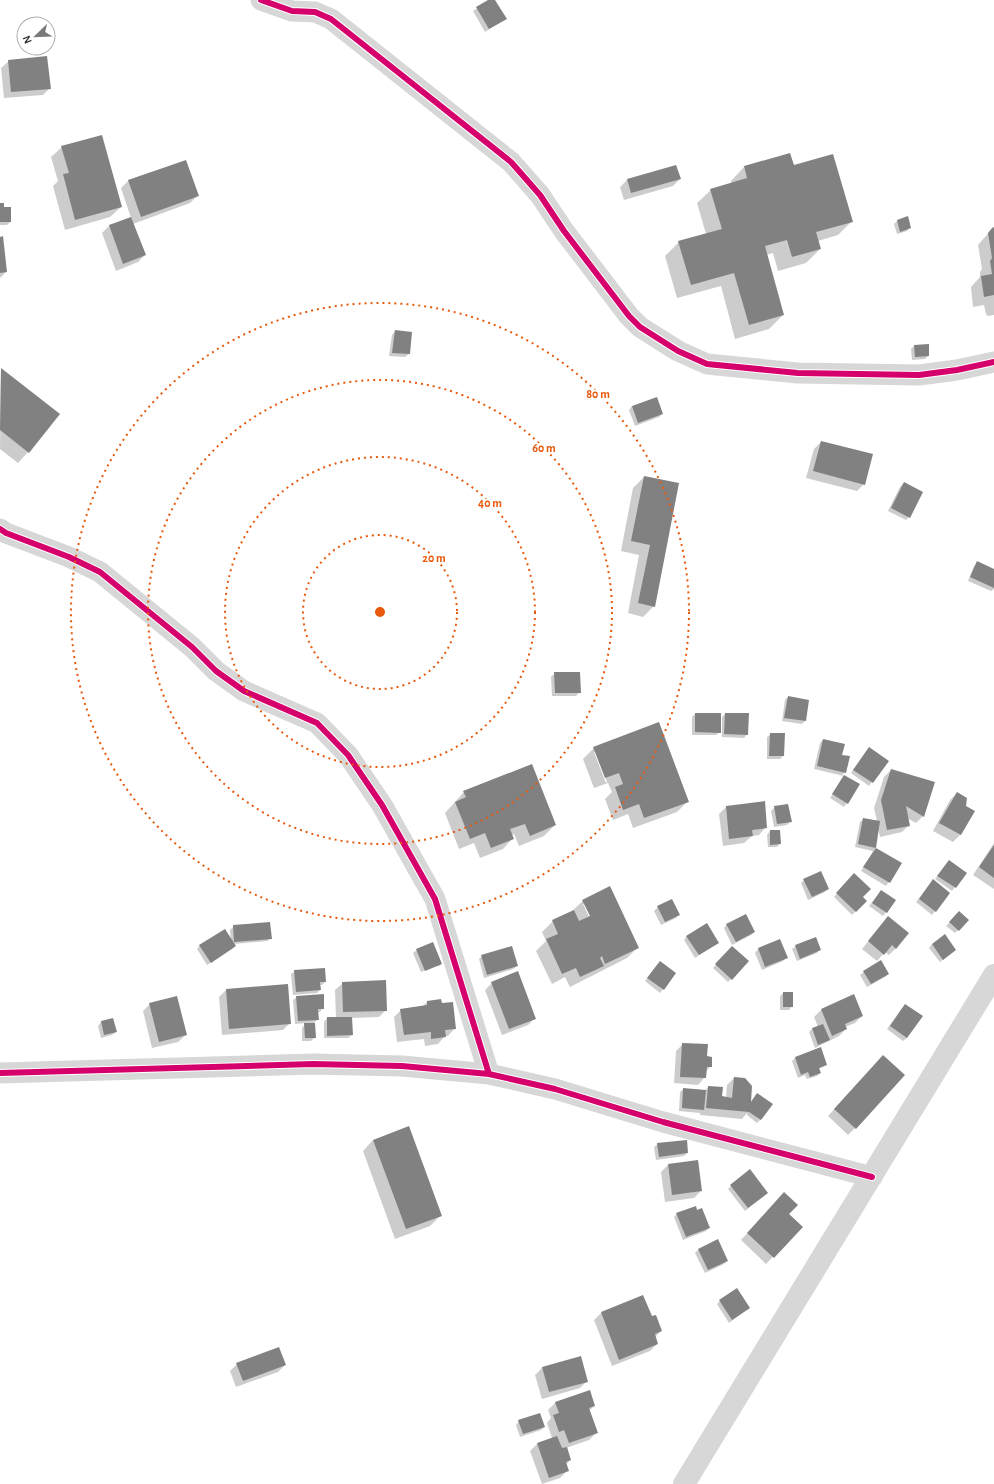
<svg xmlns="http://www.w3.org/2000/svg" width="994" height="1484" font-family="'Alegreya Sans',sans-serif">
<style>
.shadow{fill:#0003;fill-rule:evenodd}
.building{fill:#818181}
.lines{fill:none;stroke-linecap:round;stroke-linejoin:round}
.minor{stroke:#d7d7d7;stroke-width:21}
.tertiary{stroke:#d7d7d7;stroke-width:22}
.cycleway-casing{stroke:#fff;stroke-width:8}
.cycleway{stroke:#d6006c;stroke-width:6}
.ring{fill:none;stroke:#e8590c;stroke-width:2;stroke-dasharray:2 4}
.centre{fill:#e8590c;stroke:#fff;stroke-width:2}
.ring-label{font-size:12px;text-anchor:middle;font-weight:bold;fill:#e8590c;stroke:#fff;stroke-width:4;stroke-linejoin:round;paint-order:stroke}
</style>
<rect width="100%" height="100%" fill="#fff"/>
<path class="shadow" d="M490,0h4l11,19 -20,13 -12,-21z
M9,61l41,27 -7,7 -39,3 -3,-30z
M62,147l59,60 -11,10 -45,13 -12,-44 5,-5 -7,-24z
M185,161l12,35 -7,7 -57,21 12,31 -7,7 -22,9 -14,-38 7,-7 22,-8 -10,-30 7,-7z
M676,166l4,13 -7,7 -49,14 -4,-13 7,-7z
M793,166l59,55 -14,14 -20,6 2,8 -14,14 -28,8 -5,-18 -7,2 17,60 -14,14 -34,10 -14,-53 -44,12 -12,-42 14,-14 27,-8 -9,-31 14,-13 20,-6v-3l13,-14z
M0,204l10,18 -3,3h-7z
M897,221l13,7 -3,3 -10,3 -3,-10z
M992,229h2v86l-6,1 -2,-2 -2,-9 -11,2 -2,-20 9,-10v-5l2,-3 -4,-24z
M0,238l6,34 -6,6z
M395,331l16,2 -2,21 -4,3 -16,-1 3,-21z
M928,345v11l-3,3 -13,1 -1,-11 3,-3z
M1,370l57,44 -30,38 -10,11 -18,-14z
M632,406l30,8 -3,3 -24,9 -6,-16z
M821,442l43,42 -7,7 -51,-13 8,-29z
M644,477l34,7 -24,122 -11,11 -15,-4 11,-58 -18,-4 12,-63z
M904,483l5,34 -3,3 -18,-9 12,-24z
M977,563l17,7v19l-3,2 -23,-10 6,-15z
M555,673l25,19 -4,4h-24l-1,-19z
M788,697l17,24 -3,3 -20,-3 3,-21z
M695,714l25,18 -4,3h-24v-18z
M725,714l22,20 -3,4 -22,-1v-20z
M771,734l12,22 -3,3h-13v-22z
M823,740l18,16 4,16 -3,3 17,10 -15,22 -14,-9 14,-22 -30,-7 6,-26z
M594,748l94,53 -11,11 -44,16 -5,-14 -15,6 -8,-21 7,-7 -4,-9 -14,5 -11,-29zM594,752h2l11,30 -1,1z
M869,748l18,13 -18,25 -18,-13z
M891,770l32,46 -7,7 -9,-5 2,7 -7,7 -22,5 -2,-9 -3,20 26,15 -15,23 -25,-15 12,-20 -18,-4 5,-25 3,-3 14,2 -3,-13 10,-31z
M464,792l91,33 -11,11 -25,10 -5,-12 -2,1 1,3 -10,11 -23,9 -6,-15 -15,6 -14,-36z
M957,793l8,13 8,5 -13,24 -7,7 -20,-11 17,-31z
M764,802l2,25 -7,8 -7,1 -8,7 -21,3 -4,-32 7,-7z
M775,807l16,14 -4,4 -13,2 -3,-16z
M770,831l10,12 -3,4h-9l-1,-12z
M994,843v46l-21,-14z
M949,861l16,12 -13,18 -17,-12z
M854,875l8,22 3,4 -13,14 -18,-18z
M804,880l24,8 -3,4 -17,8 -7,-17z
M930,884l19,9 -17,22 -16,-13z
M881,891l14,9 -12,16 -14,-10z
M672,900l7,14 -3,4 -15,7 -7,-14 4,-4z
M583,901l55,46 -11,11 -57,29 -5,-10 -13,7 -16,-33 10,-10 -4,-9 11,-11 19,-10zM583,904h2l8,16 -2,1z
M959,912l9,8 -13,13 -9,-7z
M888,917l8,31 -7,7 -4,-3 -8,9 -15,-12z
M727,924l27,8 -3,3 -19,10 -8,-17z
M234,926l37,12 -4,3 -33,3 1,2 -3,3 -25,16 -10,-16 3,-4 31,-5 -1,-10z
M687,936l31,6 -23,16 -11,-18z
M779,940l7,18 -3,3 -21,9 -7,-17 3,-4z
M932,944l23,6 -15,12 -11,-14z
M796,946l24,3 -3,4 -20,8 -5,-12z
M732,947l16,14 -20,21 -15,-14z
M417,950l24,14 -3,3v-2l-17,7 -8,-19z
M482,956l35,10 -4,3 -29,9 -5,-19z
M657,965l18,8 -15,20 -15,-12z
M295,971l30,11 -3,3h-2v5l-3,3 -24,2 -2,-21z
M864,972l24,2 -3,3 -18,10 -7,-12z
M343,983l43,27 -7,7 -28,1 1,17 -4,3h-24v-16l3,-4h9l-1,-28z
M492,983l43,35 -7,7 -26,10 -17,-45z
M226,990l64,33 -7,7 -61,5 -3,-38z
M783,993l9,13 -3,4h-9v-14z
M853,996l9,20 -7,7 -10,4 1,2 -7,7 -24,12 -6,-16 3,-3 6,-2 -4,-10 7,-7z
M297,997l26,11 -3,4h-3l1,7 -4,4 1,14 -4,4h-9v-13l4,-5 -11,1 -2,-24z
M427,1002l28,26 -7,8h-3l-7,8 -13,2 -1,-7 -27,3 -3,-25 7,-7 21,-3z
M150,1004l36,31 -8,7 -26,6 -9,-37z
M902,1008l5,30 -4,3 -16,-12z
M113,1020l3,12 -4,3 -11,3 -3,-12 3,-4z
M683,1044l23,13 5,9 -6,6v5l-7,8 -24,-2 2,-32z
M820,1049l6,16 -7,4 1,4 -3,3 -10,3 -2,-4 -7,3 -6,-17 3,-3z
M876,1064l-21,64 -7,7 -20,-19z
M734,1078l15,26 8,-10 4,25 -4,4 -10,-8v-2l-5,6 -42,-4v-2l-21,-2 1,-19 4,-3 20,2 5,-4 12,10 5,1 1,-13z
M373,1140l68,75 -11,11 -35,13 -32,-88z
M658,1144l29,9 -3,3 -28,4 -2,-13z
M698,1161l3,30 -7,7 -29,4 -4,-30 7,-7z
M731,1186l33,10 -19,15 -17,-22z
M777,1201l11,13 14,13 -36,37 -25,-24z
M697,1211l12,16 -3,4 -23,9 -9,-23 3,-3z
M699,1249l28,11 -3,4 -19,9 -10,-20z
M642,1296l9,22 10,13 -6,6 2,7 -7,7 -38,15 -18,-46 7,-7z
M720,1301l29,7 -20,15 -12,-19z
M580,1357l7,24 -7,7 -38,11 -7,-24 7,-7z
M237,1364l48,1 -7,7 -42,15 -6,-16z
M589,1391l5,15 -5,5 7,22 -7,7 -23,8 4,12 -4,5 1,6 -7,7 -18,6 -12,-33 7,-7 15,-6 -5,-15 4,-5 -3,-8 7,-7z
M519,1421l25,6 -3,3 -21,7 -4,-12z"/>
<path class="building" d="M488,0h7l12,19 -18,10 -13,-22z
M47,56l4,33 -40,3 -3,-32z
M102,135l20,72 -47,13 -12,-46 6,-1 -8,-27z
M790,153l4,12 39,-11 20,68 -37,10 5,17 -29,8 -5,-17 -22,6 19,69 -35,10 -15,-52 -43,12 -13,-44 44,-12 -12,-40 37,-11 -3,-12z
M186,160l13,36 -58,21 -13,-37z
M676,165l5,14 -50,14 -4,-14z
M0,203h4v4h7v15h-11z
M908,216l3,12 -11,4 -3,-12z
M131,217l15,38 -23,9 -14,-39z
M994,227v68l-10,2 -3,-21 11,-2 -2,-13 2,-3 -4,-25 4,-5z
M3,236l4,36 -7,1v-36z
M395,330l17,2 -2,22 -18,-1z
M929,344v12l-14,1 -1,-12z
M1,368l59,46 -31,39 -29,-23z
M657,397l6,17 -25,9 -6,-17z
M821,441l52,13 -8,31 -52,-14z
M644,476l35,7 -24,124 -17,-4 12,-58 -19,-4z
M904,482l19,10 -13,26 -19,-10z
M977,561l17,8v19l-24,-11z
M554,672h26l1,21h-26z
M788,696l21,4 -3,21 -22,-3z
M695,713h26v20l-26,-1z
M725,713h24l-1,22 -24,-1z
M659,722l30,80 -45,16 -5,-14 -16,6 -8,-23 8,-3 -4,-11 -14,5 -12,-31z
M770,733h15l-1,23h-15z
M823,739l22,5 -3,11 8,1 -4,17 -29,-7z
M869,747l20,14 -16,22 -20,-13z
M532,764l24,61 -26,11 -5,-12 -15,5 4,10 -23,9 -6,-15 -15,6 -15,-37 11,-5 -3,-6z
M891,769l44,13 -11,35 -18,-11 4,20 -23,4 -6,-30z
M844,775l16,9 -12,20 -16,-10z
M957,792l10,6 -1,8 9,5 -14,24 -22,-12z
M765,801l2,27 -15,2 1,6 -24,3 -3,-33z
M788,804l4,18 -15,2 -3,-18z
M863,818l17,3 -4,27 -18,-4z
M770,830h10l1,14 -11,1z
M994,845v33l-15,-11z
M876,848l26,15 -12,20 -27,-16z
M949,860l18,13 -11,15 -19,-12z
M821,871l8,18 -17,8 -9,-18z
M854,873l17,16 -8,8 4,4 -11,11 -20,-19z
M933,879l17,14 -14,19 -17,-13z
M610,886l29,62 -34,16 -3,-8 -2,2 4,8 -24,11 -4,-9 -14,6 -16,-35 12,-5 -6,-14 22,-10 5,11 11,-5 -8,-16z
M881,890l15,10 -9,13 -15,-10z
M672,899l8,16 -15,7 -8,-16z
M959,911l10,9 -10,11 -10,-9z
M746,914l9,18 -19,10 -10,-18z
M888,916l21,17 -13,16 -4,-4 -8,10 -16,-14z
M270,922l2,17 -38,3 -1,-17z
M707,923l12,20 -20,12 -13,-19z
M225,929l11,17 -25,17 -12,-18z
M945,934l11,16 -13,10 -11,-16z
M816,937l5,13 -21,9 -5,-14z
M780,939l8,19 -23,9 -7,-19z
M433,942l9,22 -17,7 -9,-22z
M512,946l6,20 -31,9 -6,-20z
M732,946l17,15 -17,19 -17,-16z
M881,960l8,14 -18,10 -8,-13z
M660,961l16,12 -12,17 -17,-12z
M325,968l1,14h-6l1,8 -25,2 -2,-22z
M518,971l18,48 -27,10 -18,-47z
M386,980l1,31 -44,1 -1,-30z
M288,984l3,40 -62,5 -3,-40z
M783,992h10v15h-10z
M324,994v15h-6l1,11 -21,1 -2,-25z
M854,994l9,22 -18,8 2,5 -15,7 -11,-27z
M177,996l10,39 -28,7 -10,-39z
M441,999l1,4 11,-1 3,27 -11,1 1,7 -15,2v-7l-27,3 -4,-26 27,-4v-4z
M905,1004l18,12 -16,22 -17,-12z
M327,1017h25l1,18 -26,1z
M113,1018l4,14 -13,3 -3,-14z
M304,1023h11l1,15h-11z
M823,1024l7,16 -12,5 -6,-17z
M682,1043l26,1 -1,12 5,1v10h-5l-1,11 -26,-1z
M821,1047l6,18 -8,3 2,5 -11,4 -2,-5 -7,3 -6,-18z
M883,1055l22,20 -49,54 -22,-20z
M734,1077l11,1 7,8 -1,16 6,-9 16,11 -12,16 -12,-8 -43,-4 2,-22 15,1 -1,9 10,2z
M683,1088l23,2 -2,20 -22,-2z
M409,1126l33,90 -36,13 -33,-89z
M687,1140l1,13 -29,4 -2,-14z
M698,1160l4,31 -30,4 -4,-31z
M750,1169l18,24 -20,15 -18,-23z
M784,1192l14,13 -9,9 14,13 -29,31 -27,-25z
M696,1206l1,4 5,-2 8,20 -24,9 -10,-24z
M718,1239l10,22 -20,9 -10,-21z
M737,1288l13,20 -18,12 -13,-20z
M643,1295l9,21 4,-1 6,16 -7,3 3,10 -39,16 -18,-48z
M279,1347l7,18 -43,16 -7,-18z
M581,1356l7,26 -39,10 -7,-25z
M590,1390l5,16 -6,2 9,25 -29,10 -5,-13 -5,2 -6,-17 6,-2 -4,-11z
M540,1413l5,14 -22,7 -5,-14z
M557,1436l5,12 5,-1 4,13 -5,2 3,9 -20,7 -12,-35z"/>
<g class="lines">
<path class="minor" d="M261,0l31,11 23,1 16,7 180,143 29,33 24,36 65,85 11,11 38,24 29,13 91,9 121,2 38,-5 37,-8
M0,529l6,4 63,24 31,15 92,75 24,24 28,20 73,32 31,32 34,50 53,94 54,175
M0,1073l313,-9 89,2 87,8 66,15 108,33 209,55"/>
<path class="tertiary" d="M684,1484l310,-509"/>
<defs>
<path id="cycleway" d="M261,0l31,11 23,1 16,7 180,143 29,33 24,36 65,85 11,11 38,24 29,13 91,9 121,2 38,-5 37,-8
M0,529l6,4 63,24 31,15 92,75 24,24 28,20 73,32 31,32 34,50 53,94 54,175
M0,1073l313,-9 89,2 87,8 66,15 108,33 209,55"/>
</defs>
<use href="#cycleway" class="cycleway-casing"/>
<use href="#cycleway" class="cycleway"/>
</g>
<g class="ring">
<circle cx="380" cy="612" r="77"/>
<circle cx="380" cy="612" r="155"/>
<circle cx="380" cy="612" r="232"/>
<circle cx="380" cy="612" r="309"/>
</g>
<circle cx="380" cy="612" r="6" class="centre"/>
<g class="ring-label">
<text x="598" y="398">80 m</text>
<text x="544" y="452">60 m</text>
<text x="490" y="507">40 m</text>
<text x="434" y="562">20 m</text>
</g>
<g transform="translate(36 36) rotate(247)"><circle r="19" fill="#ffffff" stroke="#adadad"/>
<path d="M0-3L7 15L0 10L-7 15Z" fill="#7a7a7a"/>
<text y="-6" font-size="11" font-weight="bold" text-anchor="middle" fill="#333333">N</text>
</g>
</svg>
